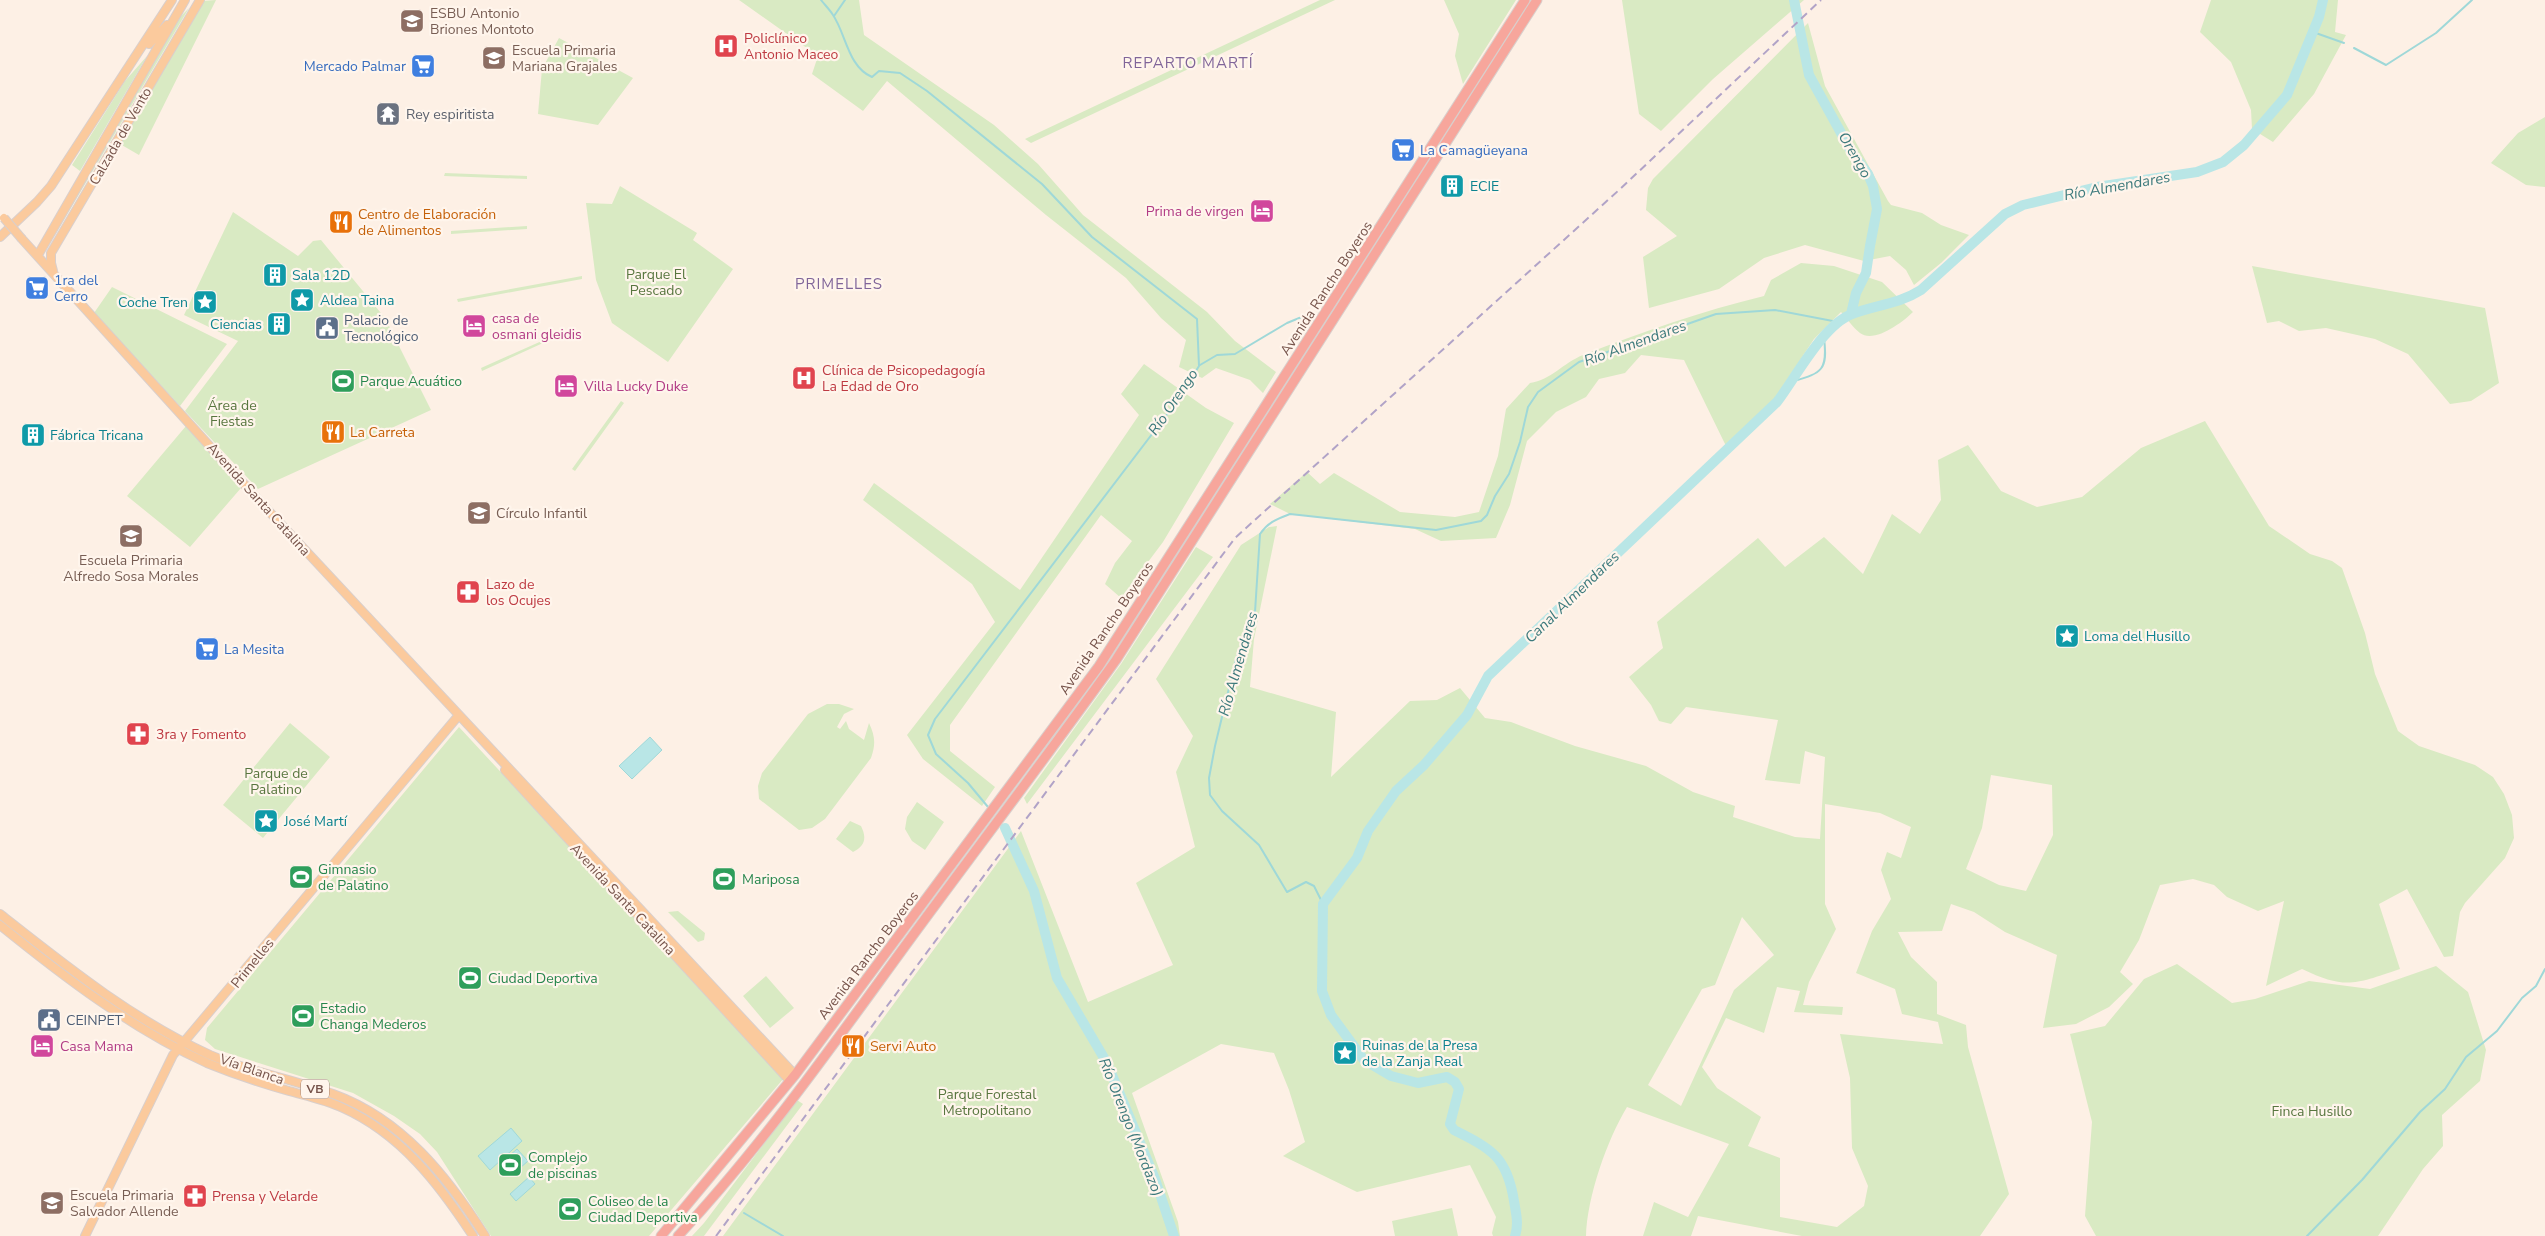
<svg xmlns="http://www.w3.org/2000/svg" width="2545" height="1236" font-family="'Nunito Sans',sans-serif">
<style>
.green{fill:#d9eac3;fill-rule:evenodd}
.water{fill:#b9e6e6;stroke:#9fd8d8}
.lines{fill:none;stroke-linecap:round;stroke-linejoin:round}
.stream{stroke:#9fd8d8;stroke-width:2}
.river{stroke:#b9e6e6;stroke-width:10}
.major-casing{stroke:#d9cfcc;stroke-width:10}
.highway-casing{stroke:#d9cfcc;stroke-width:11}
.major{stroke:#fbca9d;stroke-width:8}
.highway{stroke:#f7a69c;stroke-width:9}
.rail{stroke:#b1a3c7;stroke-width:2;stroke-dasharray:8 5;stroke-linecap:butt}
.major-bridge-casing{stroke:#d9cfcc;stroke-width:10;stroke-linecap:butt}
.major-bridge{stroke:#fbca9d;stroke-width:8}
.labels{text-anchor:middle;stroke-width:4.5;stroke-linejoin:round;paint-order:stroke}
.shield{fill:#fff5ec;stroke:#9f847b;stroke-width:1}
.shield-label{font-size:12px;font-weight:bold;fill:#76534a}
.education-label{font-size:14px;fill:#785e54;stroke:#fff5ec;text-anchor:start}
.health-label{font-size:14px;fill:#be3a42;stroke:#fff5ec;text-anchor:start}
.shop-label{font-size:14px;fill:#366cbe;stroke:#fff5ec;text-anchor:start}
.worship-label{font-size:14px;fill:#5b616d;stroke:#fff5ec;text-anchor:start}
.street-label{font-size:14px;fill:#76534a;stroke:#fff5ec}
.culture-label{font-size:14px;fill:#0d838f;stroke:#fff5ec;text-anchor:start}
.hotel-label{font-size:14px;fill:#b23c85;stroke:#fff5ec;text-anchor:start}
.food-label{font-size:14px;fill:#c56008;stroke:#fff5ec;text-anchor:start}
.park-label{font-size:14px;fill:#58763f;stroke:#fff5ec}
.service-label{font-size:14px;fill:#4e5e75;stroke:#fff5ec;text-anchor:start}
.leisure-label{font-size:14px;fill:#27864d;stroke:#fff5ec;text-anchor:start}
.neighbourhood-label{font-size:15px;letter-spacing:1px;fill:#806599;stroke:#fff5ec}
.water-label{font-size:15px;font-style:italic;fill:#3d7a7c;stroke:#fff5ec}
</style>
<rect width="100%" height="100%" fill="#fdf0e5"/>
<path class="green" d="M216,0l-77,155 -19,-11 83,-143z
M739,0h120l5,35 130,90 44,39 45,51 124,97 28,29 41,31 -13,21 -13,-13 -34,-12 -14,10 -23,-11 7,-27 -25,-22 -35,-40 -80,-63 -159,-134 -24,30 -51,-37 6,-18z
M1320,0h15l-304,143 -6,-4z
M1444,0h72l-53,84 -8,-28 4,-22z
M1622,0h182l-91,79 -52,52 -22,-17z
M2211,0h127l-3,32 11,3 -32,59 -41,48 -21,-13 -1,-19 -20,-48 -31,-30z
M189,8l-134,227 -4,4 127,-220z
M1808,23l17,63 63,115 3,4 31,8 19,12 28,10 -28,28 -27,22 -8,-15 -16,-14 -26,5 -59,-16 -41,13 -45,31 -70,19 -6,-51 34,-21 -31,-26 2,-22 5,-9z
M559,38l74,40 -35,47 -60,-11 4,-45z
M147,56l-67,115 -8,-6 53,-84z
M2545,117v70l-19,-2 -35,-22 27,-30z
M445,173l82,3v3l-83,-3z
M620,186l77,47 -4,7 40,29 -65,93 -56,-39 -16,-43 -10,-77 26,1z
M233,212l65,44 15,-15 8,-1 64,78 46,92 -173,79 -73,-78 53,-70 -54,-26z
M527,226v3l-76,5v-3z
M1801,263l33,3 48,16 31,30c-10,10 -39,32 -53,21 -8,-6 -13,-15 -19,-21l-27,27 -43,65 -45,42 -42,-86 -43,-5 -16,18 -26,6 -13,18 -30,15 -29,29 -17,64 -14,33 -55,3 -26,-12 -125,-15 -20,-10 37,-32 13,12 14,-11 66,39 55,5 24,-5 19,-56 8,-47 24,-26c21,-3 33,-20 53,-28 59,-23 119,-44 181,-59l7,-16z
M2252,266l233,42 14,75 -28,18 -21,3 -42,-50 -33,-15 -49,-11 -27,3 -20,-10 -12,2z
M582,276v3l-124,23 -1,-3z
M112,287l115,57 -47,62 -86,-93z
M553,336l1,2 -72,33 -1,-3z
M1144,364l62,44 28,15 -71,119 -42,56 -16,-14 10,-21 17,-22 -31,-26 -151,210v26l45,36 -13,19 -59,-47 -16,-24 88,-113 -23,-38 -109,-84 11,-17 146,107 119,-175 -18,-21z
M621,401l3,2 -49,68 -3,-2z
M2205,421l64,105 41,28 22,7 10,7 23,65 10,41 23,57 21,15 56,19 18,12 11,17 8,21 2,23 -9,20 -40,45 -5,9 -7,44 -9,1 -37,-68 -28,15 21,65c-45,15 -54,21 -98,0l-36,17 18,-85 -26,10 -31,-14 -13,-12 -21,-6 -33,6 -21,55 -19,32 13,12 -24,23 -33,17 -33,4 14,-73 -52,-23 -31,-20 -23,-8 -9,27 -44,1 13,25 26,25v32l29,11 2,22 41,147 -29,42h-178l-104,-20 -7,20h-48l11,-34 34,15 41,-73 -102,-37c-20,33 -40,90 -41,129h-93l-1,-3 4,-16 -26,-52 -113,27 -74,-36 22,-14 -16,-52 -15,-37 -53,-9 -89,49 46,129 2,14h-457l298,-405 67,171 85,-37 -37,-82 59,-36 -19,-75 17,-36 -37,-57 85,-134 28,-18 8,-1 -23,113 -4,48 86,25 -5,65 79,-76 27,-1 23,-12 25,30 26,4 64,24 71,20 47,26 42,14 -2,11 62,20 25,2 5,-82 -20,-6 -5,33 -35,-4 13,-60 -92,-13 -15,17 -12,-3 -8,-16 -22,-28 34,-29 -6,-26 101,-84 27,29 39,-30 39,37 29,-60 28,20 21,-34 -3,-40 30,-15 33,46 36,16 45,-10 59,-49zM1991,775l61,10 1,50 -27,56 -27,-6 -33,-16 16,-41zM1825,804l55,9 31,14 -10,31 -14,-6 -6,18 10,29 -19,32 -16,42 39,16 7,25 36,8 5,22 -103,-10 10,44 2,70 16,38 -4,20 -27,21 -57,-10v-59l-32,-12 13,-29 -44,-29 -15,-21 24,-49 38,15 13,-46 23,4 -6,21 48,3 1,-8 -40,-2 6,-23 27,-53 -11,-25zM1742,917l32,38 -40,35 -53,116 -33,-21 54,-96 13,-4z
M186,426l55,62 -51,59 -63,-51z
M1196,547l17,10 -186,247 -3,-6 97,-134z
M827,704h12l15,5 -10,5 -7,13 3,2 6,-8 3,8 15,11 5,-17c6,13 7,21 2,35l-46,61 -13,9 -13,2 -40,-31 -1,-13 4,-13 46,-59z
M290,723l40,34 -67,81 -40,-33z
M459,727l325,351 -135,158h-158l-54,-84 -17,-18 -26,-18 -41,-23 -138,-44 -10,-9 2,-12z
M917,802l27,20 -19,28 -13,-9 -7,-12 2,-12z
M850,821l11,5c6,12 4,20 -8,26l-17,-13z
M678,911l27,22 -1,7 -6,2 -30,-30z
M2177,964l55,39 23,-4 54,-18 61,8 66,-23 32,26 18,58 -6,31 -38,34 1,31 -20,23 -45,67h-282l-11,-20 7,-94 -22,-88 35,-8 39,-47z
M766,976l28,32 -24,20 -27,-32z
M797,1100l6,4 -99,132h-12l12,-13z
M1452,1208l6,28h-63l-3,-15z"/>
<path class="water" d="M650,737l12,13 -30,29 -13,-13z
M511,1128l11,13 -32,29 -12,-14z
M517,1149l11,12 -16,14 -11,-12z
M529,1177l6,7 -19,17 -6,-7z"/>
<g class="lines">
<path class="stream" d="M821,0c4,5 9,10 12,15 13,19 15,52 39,62l7,-6 21,2 27,18 115,93 50,53 105,82 2,47 -21,34 -243,319 -7,16 8,19 32,29 20,24
M834,16l11,-16
M2313,32l31,11
M2354,48l32,17 50,-32 36,-33
M1200,365l17,-10 18,-1 52,-31 22,-9
M1794,381c28,-8 34,-11 30,-43
M1323,904l-9,-18 -8,-4 -19,10 -28,-47 -37,-34 -12,-16 -1,-17 6,-32 21,-87 19,-47 5,-78c8,-12 17,-15 30,-20l146,16 45,-9 6,-6 8,-19 14,-22 11,-32 8,-35 10,-15 41,-30 137,-48 59,-4 63,12
M744,1213l39,23
M2307,1236l55,-56 58,-68 25,-23 21,-32 31,-26 25,-33 14,-12 9,-17"/>
<path class="river" d="M1794,0l15,75 42,76 17,23 5,12 4,23 -7,37 -4,27 -10,20 -5,21
M1005,828l29,63 23,87 50,85 48,116 19,57
M1515,1236c4,-12 1,-23 -1,-35 -7,-44 -22,-52 -60,-71l-4,-6 9,-35 -4,-7 -8,-5 -29,6 -27,-7 -27,-16 -33,-45 -9,-24 1,-87 34,-46 11,-27 28,-40 28,-26 43,-50 21,-39 289,-274c19,-25 46,-77 75,-88 23,-9 47,-10 69,-24l84,-76 18,-9 74,-18 100,-15 26,-10 21,-17 43,-50 32,-78 4,-17"/>
<defs>
<path id="major" d="M149,44l18,-19
M0,237l37,-35 14,-16 121,-186
M22,239l241,266 532,570
M38,255l147,-255
M53,271l-2,-8v-10l149,-253
M505,770l285,311
M0,914c66,52 133,106 210,141 40,17 83,24 123,39 69,25 114,82 152,142
M0,925c63,51 132,104 207,138 27,11 54,20 82,28 18,5 37,9 54,17 58,26 96,76 130,128
M85,1236l88,-181 286,-340"/>
<path id="highway" d="M661,1236l134,-161 304,-409 426,-666
M678,1236c85,-91 157,-194 230,-294 69,-94 140,-187 208,-282l421,-660"/>
</defs>
<use href="#major" class="major-casing"/>
<use href="#highway" class="highway-casing"/>
<use href="#major" class="major"/>
<use href="#highway" class="highway"/>
<path class="rail" d="M716,1236l519,-698 384,-348 202,-190"/>
<defs>
<path id="major-bridge" d="M4,218l18,21"/>
</defs>
<use href="#major-bridge" class="major-bridge-casing"/>
<use href="#major-bridge" class="major-bridge"/>
</g>
<defs>
<symbol id="school-square" viewBox="-11 -11 22 22"><rect x="-9" y="-9" width="18" height="18" rx="4" fill="#8d6e63" stroke="#fff5ec"/><path d="M0-5L7-2L0 1L-7-2ZM-4 1L0 2.5L4 1V4Q0 6-4 4Z" fill="#fff"/></symbol>
<symbol id="hospital-square" viewBox="-11 -11 22 22"><rect x="-9" y="-9" width="18" height="18" rx="4" fill="#e0444e" stroke="#fff5ec"/><path d="M-5-5h3v3.5h4V-5h3V5h-3V1.5h-4V5h-3Z" fill="#fff"/></symbol>
<symbol id="supermarket-square" viewBox="-11 -11 22 22"><rect x="-9" y="-9" width="18" height="18" rx="4" fill="#3f7fe0" stroke="#fff5ec"/><path d="M-6-5.5h2.5l.6 2H6L4.5 2H-2.5L-4.4-4H-6ZM-1.5 3.2a1.3 1.3 0 1 0 .1 0ZM3 3.2a1.3 1.3 0 1 0 .1 0Z" fill="#fff"/></symbol>
<symbol id="temple-square" viewBox="-11 -11 22 22"><rect x="-9" y="-9" width="18" height="18" rx="4" fill="#6b7280" stroke="#fff5ec"/><path d="M0-6L5-2H3V0L6.5 2.5H4V6H1.5V3h-3V6H-4V2.5H-6.5L-3 0V-2H-5Z" fill="#fff"/></symbol>
<symbol id="building-square" viewBox="-11 -11 22 22"><rect x="-9" y="-9" width="18" height="18" rx="4" fill="#0f9aa8" stroke="#fff5ec"/><path d="M-4-6H4V6H1V3H-1V6H-4ZM-2.5-4.3h1.7v1.8h-1.7ZM.8-4.3h1.7v1.8H.8ZM-2.5-1h1.7V.8h-1.7ZM.8-1h1.7V.8H.8Z" fill="#fff"/></symbol>
<symbol id="hotel-square" viewBox="-11 -11 22 22"><rect x="-9" y="-9" width="18" height="18" rx="4" fill="#d1479c" stroke="#fff5ec"/><path d="M-6-4.5h1.5V1H6V5H4.5V3h-9V5H-6ZM-4 0a1.8 1.8 0 1 1 3.6 0ZM.5 0V-2.5h3Q6-2.5 6 0Z" fill="#fff"/></symbol>
<symbol id="restaurant-square" viewBox="-11 -11 22 22"><rect x="-9" y="-9" width="18" height="18" rx="4" fill="#e8710a" stroke="#fff5ec"/><path d="M-5-6h1v4h1v-4h1v4h1v-4h1v5L-1.5 .5V6h-2V.5L-5-1ZM5-6V6H3V1.5H1.5Q1.5-4 5-6Z" fill="#fff"/></symbol>
<symbol id="sight-square" viewBox="-11 -11 22 22"><rect x="-9" y="-9" width="18" height="18" rx="4" fill="#0f9aa8" stroke="#fff5ec"/><path d="M0-6L1.8-2.2L6-1.7L2.9 1.2L3.7 5.4L0 3.3L-3.7 5.4L-2.9 1.2L-6-1.7L-1.8-2.2Z" fill="#fff"/></symbol>
<symbol id="civic-square" viewBox="-11 -11 22 22"><rect x="-9" y="-9" width="18" height="18" rx="4" fill="#5c6f8a" stroke="#fff5ec"/><path d="M-.6-6.5H3V-4.5H.6V-3L4-1V1h2V6H-6V1h2V-1L-.6-3ZM-1.2 2.5V6h2.4V2.5Z" fill="#fff"/></symbol>
<symbol id="stadium-square" viewBox="-11 -11 22 22"><rect x="-9" y="-9" width="18" height="18" rx="4" fill="#2e9e5b" stroke="#fff5ec"/><path d="M0-5a6.5 5 0 1 0 0 10a6.5 5 0 1 0 0-10ZM-3.5-1.8h7v3.6h-7Z" fill="#fff"/></symbol>
<symbol id="pharmacy-square" viewBox="-11 -11 22 22"><rect x="-9" y="-9" width="18" height="18" rx="4" fill="#e0444e" stroke="#fff5ec"/><path d="M-2-6h4v4h4v4h-4v4h-4v-4h-4v-4h4Z" fill="#fff"/></symbol>
</defs>
<g fill-rule="evenodd">
<use href="#school-square" x="398" y="7" width="28" height="28"/>
<use href="#hospital-square" x="712" y="32" width="28" height="28"/>
<use href="#school-square" x="480" y="44" width="28" height="28"/>
<use href="#supermarket-square" x="409" y="52" width="28" height="28"/>
<use href="#temple-square" x="374" y="100" width="28" height="28"/>
<use href="#supermarket-square" x="1389" y="136" width="28" height="28"/>
<use href="#building-square" x="1438" y="172" width="28" height="28"/>
<use href="#hotel-square" x="1248" y="197" width="28" height="28"/>
<use href="#restaurant-square" x="327" y="208" width="28" height="28"/>
<use href="#building-square" x="261" y="261" width="28" height="28"/>
<use href="#supermarket-square" x="23" y="274" width="28" height="28"/>
<use href="#sight-square" x="288" y="286" width="28" height="28"/>
<use href="#sight-square" x="191" y="288" width="28" height="28"/>
<use href="#building-square" x="265" y="310" width="28" height="28"/>
<use href="#hotel-square" x="460" y="312" width="28" height="28"/>
<use href="#civic-square" x="313" y="314" width="28" height="28"/>
<use href="#hospital-square" x="790" y="364" width="28" height="28"/>
<use href="#stadium-square" x="329" y="367" width="28" height="28"/>
<use href="#hotel-square" x="552" y="372" width="28" height="28"/>
<use href="#restaurant-square" x="319" y="418" width="28" height="28"/>
<use href="#building-square" x="19" y="421" width="28" height="28"/>
<use href="#school-square" x="465" y="499" width="28" height="28"/>
<use href="#school-square" x="117" y="522" width="28" height="28"/>
<use href="#pharmacy-square" x="454" y="578" width="28" height="28"/>
<use href="#sight-square" x="2053" y="622" width="28" height="28"/>
<use href="#supermarket-square" x="193" y="635" width="28" height="28"/>
<use href="#pharmacy-square" x="124" y="720" width="28" height="28"/>
<use href="#sight-square" x="252" y="807" width="28" height="28"/>
<use href="#stadium-square" x="287" y="863" width="28" height="28"/>
<use href="#stadium-square" x="710" y="865" width="28" height="28"/>
<use href="#stadium-square" x="456" y="964" width="28" height="28"/>
<use href="#stadium-square" x="289" y="1002" width="28" height="28"/>
<use href="#civic-square" x="35" y="1006" width="28" height="28"/>
<use href="#hotel-square" x="28" y="1032" width="28" height="28"/>
<use href="#restaurant-square" x="839" y="1032" width="28" height="28"/>
<use href="#sight-square" x="1331" y="1039" width="28" height="28"/>
<use href="#stadium-square" x="496" y="1151" width="28" height="28"/>
<use href="#pharmacy-square" x="181" y="1182" width="28" height="28"/>
<use href="#school-square" x="38" y="1189" width="28" height="28"/>
<use href="#stadium-square" x="556" y="1195" width="28" height="28"/>
</g>
<g class="labels">
<rect class="shield" x="301" y="1079.5" width="28" height="19" rx="4"/>
<g class="shield-label">
<text x="315" y="1093">VB</text>
</g>
<g class="education-label">
<text x="430" y="18">ESBU Antonio<tspan x="430" dy="16">Briones Montoto</tspan></text>
<text x="512" y="55">Escuela Primaria<tspan x="512" dy="16">Mariana Grajales</tspan></text>
<text x="496" y="518">Círculo Infantil</text>
<text x="131" y="565" text-anchor="middle">Escuela Primaria<tspan x="131" dy="16">Alfredo Sosa Morales</tspan></text>
<text x="70" y="1200">Escuela Primaria<tspan x="70" dy="16">Salvador Allende</tspan></text>
</g>
<g class="health-label">
<text x="744" y="43">Policlínico<tspan x="744" dy="16">Antonio Maceo</tspan></text>
<text x="822" y="375">Clínica de Psicopedagogía<tspan x="822" dy="16">La Edad de Oro</tspan></text>
<text x="486" y="589">Lazo de<tspan x="486" dy="16">los Ocujes</tspan></text>
<text x="156" y="739">3ra y Fomento</text>
<text x="212" y="1201">Prensa y Velarde</text>
</g>
<g class="shop-label">
<text x="406" y="71" text-anchor="end">Mercado Palmar</text>
<text x="1420" y="155">La Camagüeyana</text>
<text x="54" y="285">1ra del<tspan x="54" dy="16">Cerro</tspan></text>
<text x="224" y="654">La Mesita</text>
</g>
<g class="worship-label">
<text x="406" y="119">Rey espiritista</text>
</g>
<g class="street-label">
<text transform="translate(120 136) rotate(-60)" y="5">Calzada de Vento</text>
<text transform="translate(1326 288) rotate(-57)" y="5">Avenida Rancho Boyeros</text>
<text transform="translate(259 499) rotate(48)" y="5">Avenida Santa Catalina</text>
<text transform="translate(1106 628) rotate(-56)" y="5">Avenida Rancho Boyeros</text>
<text transform="translate(623 899) rotate(47)" y="5">Avenida Santa Catalina</text>
<text transform="translate(868 955) rotate(-53)" y="5">Avenida Rancho Boyeros</text>
<text transform="translate(252 963) rotate(-51)" y="5">Primelles</text>
<text transform="translate(252 1069) rotate(19)" y="5">Vía Blanca</text>
</g>
<g class="culture-label">
<text x="1470" y="191">ECIE</text>
<text x="292" y="280">Sala 12D</text>
<text x="320" y="305">Aldea Taina</text>
<text x="188" y="307" text-anchor="end">Coche Tren</text>
<text x="262" y="329" text-anchor="end">Ciencias</text>
<text x="50" y="440">Fábrica Tricana</text>
<text x="2084" y="641">Loma del Husillo</text>
<text x="284" y="826">José Martí</text>
<text x="1362" y="1050">Ruinas de la Presa<tspan x="1362" dy="16">de la Zanja Real</tspan></text>
</g>
<g class="hotel-label">
<text x="1244" y="216" text-anchor="end">Prima de virgen</text>
<text x="492" y="323">casa de<tspan x="492" dy="16">osmani gleidis</tspan></text>
<text x="584" y="391">Villa Lucky Duke</text>
<text x="60" y="1051">Casa Mama</text>
</g>
<g class="food-label">
<text x="358" y="219">Centro de Elaboración<tspan x="358" dy="16">de Alimentos</tspan></text>
<text x="350" y="437">La Carreta</text>
<text x="870" y="1051">Servi Auto</text>
</g>
<g class="park-label">
<text x="656" y="279">Parque El<tspan x="656" dy="16">Pescado</tspan></text>
<text x="232" y="410">Área de<tspan x="232" dy="16">Fiestas</tspan></text>
<text x="276" y="778">Parque de<tspan x="276" dy="16">Palatino</tspan></text>
<text x="987" y="1099">Parque Forestal<tspan x="987" dy="16">Metropolitano</tspan></text>
<text x="2312" y="1116">Finca Husillo</text>
</g>
<g class="service-label">
<text x="344" y="325">Palacio de<tspan x="344" dy="16">Tecnológico</tspan></text>
<text x="66" y="1025">CEINPET</text>
</g>
<g class="leisure-label">
<text x="360" y="386">Parque Acuático</text>
<text x="318" y="874">Gimnasio<tspan x="318" dy="16">de Palatino</tspan></text>
<text x="742" y="884">Mariposa</text>
<text x="488" y="983">Ciudad Deportiva</text>
<text x="320" y="1013">Estadio<tspan x="320" dy="16">Changa Mederos</tspan></text>
<text x="528" y="1162">Complejo<tspan x="528" dy="16">de piscinas</tspan></text>
<text x="588" y="1206">Coliseo de la<tspan x="588" dy="16">Ciudad Deportiva</tspan></text>
</g>
<g class="neighbourhood-label">
<text x="1188" y="68">REPARTO MARTÍ</text>
<text x="839" y="289">PRIMELLES</text>
</g>
<g class="water-label">
<text transform="translate(1855 155) rotate(60)" y="5">Orengo</text>
<text transform="translate(2117 186) rotate(-10)" y="5">Río Almendares</text>
<text transform="translate(1635 343) rotate(-20)" y="5">Río Almendares</text>
<text transform="translate(1173 402) rotate(-56)" y="5">Río Orengo</text>
<text transform="translate(1572 597) rotate(-44)" y="5">Canal Almendares</text>
<text transform="translate(1238 664) rotate(-74)" y="5">Río Almendares</text>
<text transform="translate(1131 1127) rotate(68)" y="5">Río Orengo (Mordazo)</text>
</g>
</g>
</svg>
